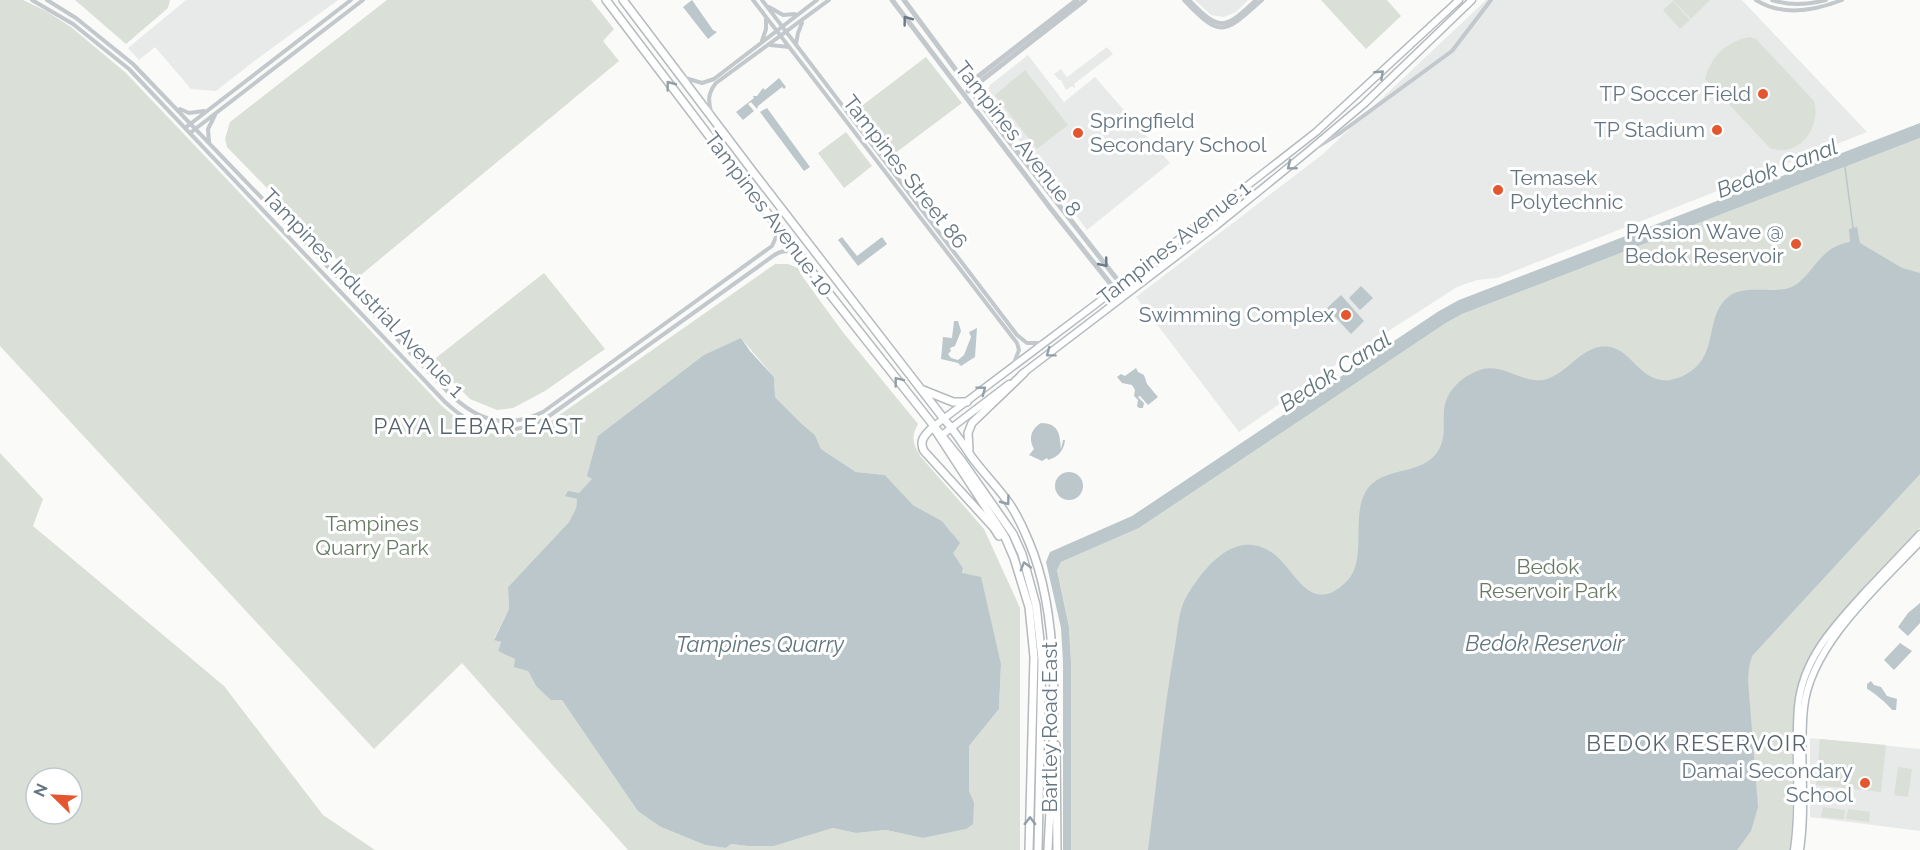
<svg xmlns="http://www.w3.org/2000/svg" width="1920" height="850" font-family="Raleway,sans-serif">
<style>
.built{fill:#e8e9e9}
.green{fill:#dadfd7;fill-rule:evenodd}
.water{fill:#bbc7cb}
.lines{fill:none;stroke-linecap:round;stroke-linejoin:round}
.stream{stroke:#bbc7cb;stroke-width:1.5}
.secondary-casing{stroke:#b3babf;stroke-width:9}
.primary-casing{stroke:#b5babe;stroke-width:10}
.trunk-casing{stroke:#b4b9bd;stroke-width:10}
.minor{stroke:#c3c8cc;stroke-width:4}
.tertiary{stroke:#c3c8cc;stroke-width:5}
.secondary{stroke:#fff;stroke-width:6}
.primary{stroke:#fff;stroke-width:7}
.trunk{stroke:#fff;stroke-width:7}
.oneway{stroke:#6a7a87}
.oneway2{stroke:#939fa8}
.poi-dot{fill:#e4572e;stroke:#fff;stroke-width:2}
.labels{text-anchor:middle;stroke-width:6;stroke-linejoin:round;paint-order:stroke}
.poi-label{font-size:21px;fill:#657683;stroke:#fff;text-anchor:end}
.street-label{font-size:21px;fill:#657683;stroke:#fff}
.park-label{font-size:21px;fill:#687a64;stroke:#fff}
.water-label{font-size:22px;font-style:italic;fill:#60757c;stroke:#fff}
.neighbourhood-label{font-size:22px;letter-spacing:1.5px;fill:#57646e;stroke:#fff}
</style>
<rect width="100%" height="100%" fill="#fafaf8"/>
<path class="built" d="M186,0h152l-81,59 -41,32 -25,-2 -36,-42 -16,13 -11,-12z
M1195,0h53l-12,12 -12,5 -13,-2z
M1486,0h256l125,132 -370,146 -20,2 -20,7 -126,81 -92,64 -103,-135 187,-143z
M1107,47l6,7 -39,30 1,3 -1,1 -2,-2 -6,4 -5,-10h-2l-5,-6 7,-5 6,8z
M1028,55l36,47 31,-25 75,86 -83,67 -101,-133 4,-12z
M1810,738l110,11v82l-110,-14z"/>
<path class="green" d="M0,0h23l23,11 25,16 55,46 315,332c33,30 65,40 107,18l227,-159h13l10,4 4,8 40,55 76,93c-8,14 -4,21 3,33l63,72 36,79v242h-392l-166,-187 -88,86 -374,-403zM741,338l33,39 1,20 27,27 13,11 6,14 35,23 29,3 28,30 29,16 10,12 1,20 10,15 -1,5 4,2 27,58 8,31 -2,45 -30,37v45l5,11 -9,27 -42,9 -37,-8 -30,3 -23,-5 -59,18h-26l-17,-2 -5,4 -21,-3 -44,-18 -99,-127 -26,-14 -8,-15 -12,-12 -18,-8 3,-9 -7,-3 15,-30 -1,-22 61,-65 7,-14 1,-9 -12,-4 14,-2z
M75,0h95l-2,8 -42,36z
M387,0h204l23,29 -11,12 16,20 -263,218 -129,-132 -2,-8 5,-17z
M1321,0h66l14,16 -35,33z
M1673,0h37l-19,19z
M1673,1l17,19 -10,9 -17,-19z
M1749,37l7,2 58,62c8,28 -17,58 -44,47l-65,-69c7,-24 20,-36 44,-42z
M926,57l36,46 -72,54 -35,-46z
M1025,70l43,55 -31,24 -42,-54z
M846,132l26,34 -28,22 -26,-35z
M1920,138v390c-19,20 -37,40 -56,61 -33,35 -63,69 -69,120 -6,46 1,94 -5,141h-719v-188l-2,-35 -12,-58 4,-7 78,-34 307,-205 16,-9z
M544,273l61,76 -60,42 -32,17 -16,2 -27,-11 -38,-38z
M0,453l43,46 -10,27 191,160 99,129 52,35h-375zM36,778h36v36h-36z
M1820,739l66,6 -5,47 -65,-7z
M1898,767l14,2 -4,28 -14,-2z
M1823,807l22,3 -1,9 -23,-2z
M1848,809l22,3 -1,10 -23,-3z"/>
<path class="water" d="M692,0l21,30 4,2 -9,7 -25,-32z
M779,78l7,9 -2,2 -2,-2 -24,19 -1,3 -6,-7 -3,2 6,7 -11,9 -7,-8 18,-14 -1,-2h4l6,-8 2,2z
M767,108l43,59 -6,4 -44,-59z
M1920,123v15l-458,176 -16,9 -307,205 -78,34 -4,8 12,57 2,35v188h-8v-188l-2,-34 -15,-66 4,-10 82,-36 307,-205 20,-11z
M1857,227l3,16 42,25 18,5v201l-168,182 -3,11 -1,13 10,127 -7,24 -14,19h-589c9,-68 15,-136 27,-204 3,-16 3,-37 13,-52 18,-29 49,-67 86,-40 21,16 36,62 71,29 24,-21 5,-65 21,-92 16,-26 56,-14 72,-40 14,-23 -5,-43 19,-67 7,-7 16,-12 26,-15 23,-5 42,17 64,10 23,-7 36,-36 63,-32 25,4 34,47 73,29 37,-18 21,-54 42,-76 15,-17 44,-6 64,-12 23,-8 28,-41 61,-46l-1,-13z
M842,237l15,19 25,-19 5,7 -29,22 -20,-26z
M1361,286l12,12 -13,12 -11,-12z
M1341,295l23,26 -13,13 -24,-26z
M954,321h4l3,10 -6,15 -5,2 1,3 -3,3 3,4 7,2 6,-5 7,-18 -2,-5 8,-4 -2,29 -14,9 -3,-3 -17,-4 2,-22 9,1z
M741,338l9,13 24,26 1,20 27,27 13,11 6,14 35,23 29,3 28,30 29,16 18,22 -7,10 10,15 -1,5 19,4 20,87 -2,45 -30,37v45l5,11 -1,22 -7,5 -43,9 -37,-8 -30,3 -23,-5 -59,18h-26l-17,-2 -5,4 -21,-3 -44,-18 -23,-16 -76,-111h-11l-15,-14 -8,-15 -14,-4 1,-8 -17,-8 3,-9 -7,-2 15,-31 -1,-22 61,-65 7,-14 1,-9 -12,-3 3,-5 11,2 13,-14 -5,-3 11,-40 106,-81z
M1136,368l2,4 6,3 3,9 11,13 -10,8 -8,-9 -2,1 6,6 -1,5h-4l-2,-2 1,-6 -4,-4 1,-6 -3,-5 -10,-2 -5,-6 4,-3 4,2z
M1041,423c18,0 19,12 20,26l2,-9h2c-1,11 -7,17 -17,20l-1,-2 -5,3 -13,-6 5,-6c-6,-10 -3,-20 7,-26z
M1055 486a14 14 0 1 1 28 0a14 14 0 1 1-28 0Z
M1920,603v20l-12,13 -10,-9 10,-14z
M1900,643l12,8 -18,19 -10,-10z
M1871,681l3,4 7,2 6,9 10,3 -1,11h-4c-2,-4 -21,-20 -25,-21v-5z"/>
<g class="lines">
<path class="stream" d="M1845,167l8,61"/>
<defs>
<path id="secondary" d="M1022,374l194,-148 90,-73 58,-49 108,-104
M934,426l162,-122 220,-172 143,-132
M942,435l67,-51
M1794,850c7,-48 0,-95 4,-143 4,-48 37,-82 68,-116 18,-19 36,-38 54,-57
M1800,850c7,-47 -1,-95 4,-142 6,-62 74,-122 116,-166"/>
<path id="primary" d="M606,0l200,264 128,162
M623,0l131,173 190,246
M923,390l30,12h14"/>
<path id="trunk" d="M944,419c10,11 18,24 27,37 12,17 28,32 40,50 7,11 13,24 18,36 37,86 23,216 19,308
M934,426l28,35 51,73 9,20 14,51 6,54 -4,191
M934,426c-8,8 -16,14 -10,25l70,77 5,8
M936,431l69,106 9,21 15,49 5,50 -5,193
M969,449l-1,-16 4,-10 52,-50
M1056,745l1,105"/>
</defs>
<use href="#secondary" class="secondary-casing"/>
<use href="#primary" class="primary-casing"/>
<use href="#trunk" class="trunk-casing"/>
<path class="minor" d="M32,0l41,24 56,45 316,333c31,29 60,37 100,17l228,-163c10,-7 16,-6 25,2
M47,0l29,18 57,46 316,329c29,28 56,37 94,19l229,-166 5,-11 -2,-8
M753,0l264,343 2,7 -5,13
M762,0l255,335 10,8h15
M1184,0c37,39 40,34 78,0
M1189,0c31,32 35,30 67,0
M1756,0c27,17 58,11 86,0
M1772,0c18,6 35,5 54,0
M769,7l14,8 12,-1
M762,41l4,-12v-10
M796,44l2,-11 4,-10
M770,45l19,2
M682,77l20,6 12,-4 103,-79
M180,109l9,4 15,-2
M711,112c-3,-12 -3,-19 5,-29l113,-83
M185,128l166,-128
M190,133l173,-133
M209,142l-1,-13 7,-14
M1317,147l23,-14 112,-82 39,-51"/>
<path class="tertiary" d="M892,0l159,209 70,88
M904,0l100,135 123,157
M967,85l110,-85
M968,91l117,-91"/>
<use href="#secondary" class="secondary"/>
<use href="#primary" class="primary"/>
<use href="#trunk" class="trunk"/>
</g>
<defs><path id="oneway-chevron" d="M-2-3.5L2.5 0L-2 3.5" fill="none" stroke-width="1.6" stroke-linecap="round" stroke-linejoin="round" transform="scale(1.5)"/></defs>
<g class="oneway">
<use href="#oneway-chevron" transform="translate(907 20) rotate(-127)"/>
<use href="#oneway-chevron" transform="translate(1104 263) rotate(51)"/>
</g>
<g class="oneway2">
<use href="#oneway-chevron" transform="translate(1380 74) rotate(-43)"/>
<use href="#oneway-chevron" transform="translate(670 85) rotate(-127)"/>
<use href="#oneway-chevron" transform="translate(1291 166) rotate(141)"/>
<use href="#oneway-chevron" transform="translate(1050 353) rotate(143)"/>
<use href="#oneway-chevron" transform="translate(898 381) rotate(-128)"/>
<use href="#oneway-chevron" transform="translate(982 390) rotate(-37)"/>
<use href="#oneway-chevron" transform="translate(1006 501) rotate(53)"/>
<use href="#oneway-chevron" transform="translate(1025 566) rotate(-106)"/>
<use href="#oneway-chevron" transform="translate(1030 821) rotate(-89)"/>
</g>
<g class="poi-dot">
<circle cx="1763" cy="94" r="6"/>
<circle cx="1717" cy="130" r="6"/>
<circle cx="1078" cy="133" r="6"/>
<circle cx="1498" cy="190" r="6"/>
<circle cx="1796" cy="244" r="6"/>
<circle cx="1346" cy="315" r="6"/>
<circle cx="1865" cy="783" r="6"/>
</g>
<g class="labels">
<g class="poi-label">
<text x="1751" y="101">TP Soccer Field</text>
<text x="1090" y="128" text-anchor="start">Springfield<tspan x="1090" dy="24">Secondary School</tspan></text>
<text x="1705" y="137">TP Stadium</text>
<text x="1510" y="185" text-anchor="start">Temasek<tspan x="1510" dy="24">Polytechnic</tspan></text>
<text x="1784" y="239">PAssion Wave @<tspan x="1784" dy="24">Bedok Reservoir</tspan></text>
<text x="1334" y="322">Swimming Complex</text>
<text x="1853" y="778">Damai Secondary<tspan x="1853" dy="24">School</tspan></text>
</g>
<g class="street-label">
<text transform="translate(1018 139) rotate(52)" y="7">Tampines Avenue 8</text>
<text transform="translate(905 172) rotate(52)" y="7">Tampines Street 86</text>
<text transform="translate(769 214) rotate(53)" y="7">Tampines Avenue 10</text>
<text transform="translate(1174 243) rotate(-38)" y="7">Tampines Avenue 1</text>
<text transform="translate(363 293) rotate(46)" y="7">Tampines Industrial Avenue 1</text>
<text transform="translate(1050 727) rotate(-90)" y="7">Bartley Road East</text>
</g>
<g class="park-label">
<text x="372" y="531">Tampines<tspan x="372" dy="24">Quarry Park</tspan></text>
<text x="1548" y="574">Bedok<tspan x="1548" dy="24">Reservoir Park</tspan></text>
</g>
<g class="water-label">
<text transform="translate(1777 168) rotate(-21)" y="8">Bedok Canal</text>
<text transform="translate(1335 371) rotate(-33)" y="8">Bedok Canal</text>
<text x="1545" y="651">Bedok Reservoir</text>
<text x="760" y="652">Tampines Quarry</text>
</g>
<g class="neighbourhood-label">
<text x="479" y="434">PAYA LEBAR EAST</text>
<text x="1697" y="751">BEDOK RESERVOIR</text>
</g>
</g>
<g transform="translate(54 796) rotate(294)"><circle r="28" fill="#ffffff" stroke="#c1c8cd" stroke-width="1.5"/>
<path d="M0-4.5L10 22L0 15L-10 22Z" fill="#e4572e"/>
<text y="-9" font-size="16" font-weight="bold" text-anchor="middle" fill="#657683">N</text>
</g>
</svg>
